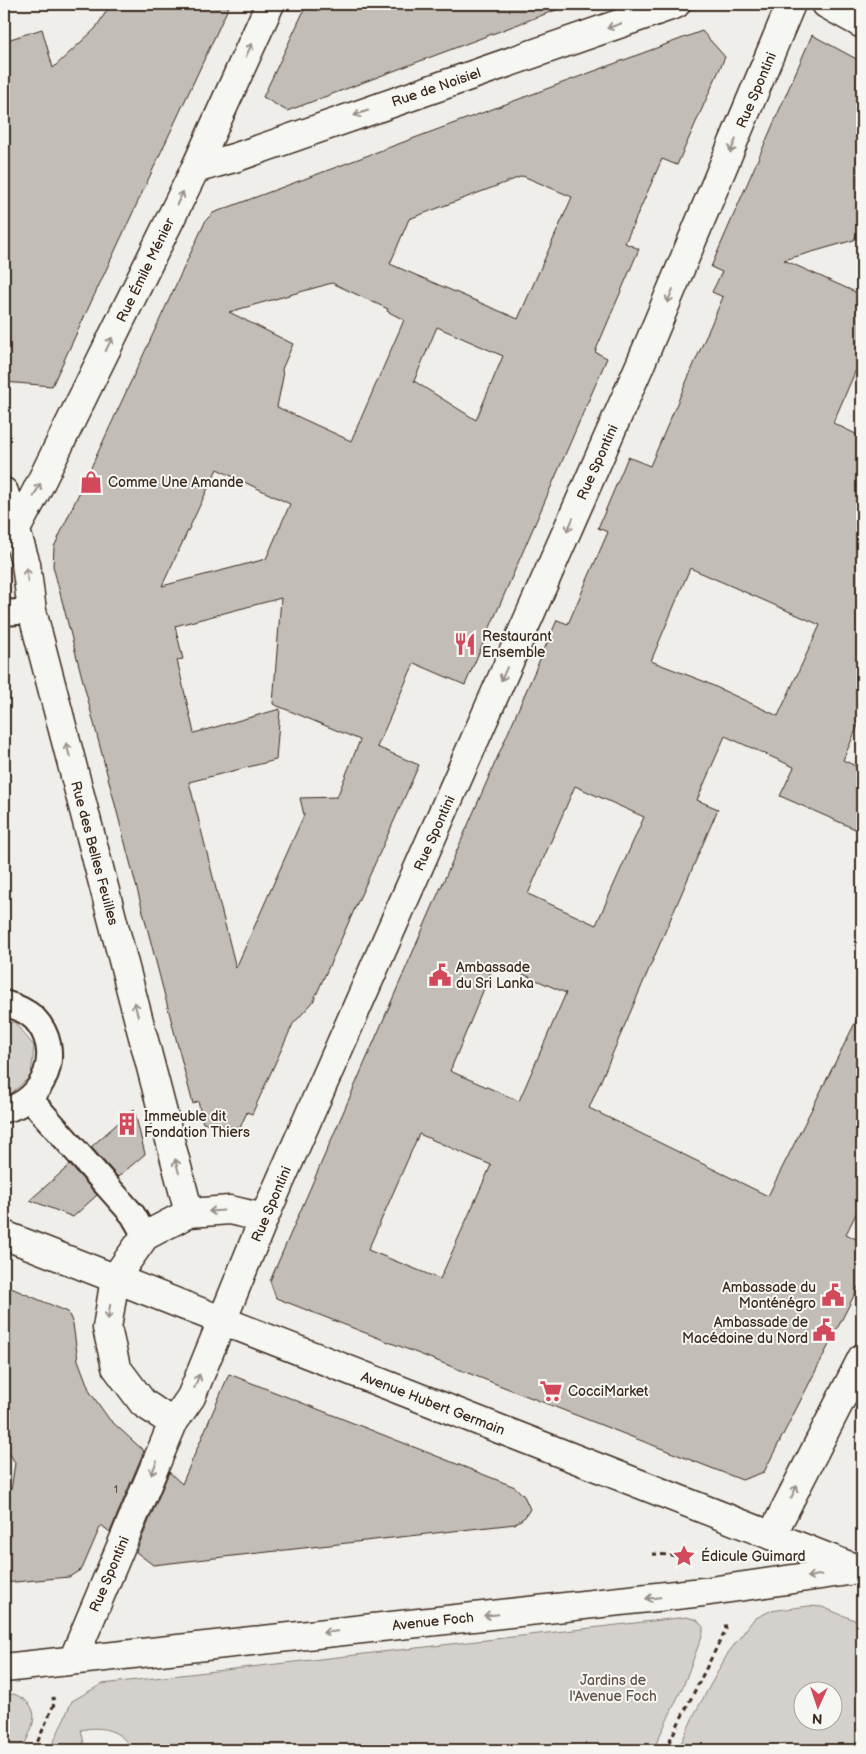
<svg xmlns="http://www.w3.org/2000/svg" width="866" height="1754" font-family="'Balsamiq Sans',sans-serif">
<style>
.green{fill:#d4d1cc;stroke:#887e75;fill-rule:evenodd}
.building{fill:#c2bdb7;stroke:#3b2a1e;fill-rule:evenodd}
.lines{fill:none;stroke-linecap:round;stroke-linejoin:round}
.lane-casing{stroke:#3b2a1e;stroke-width:28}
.street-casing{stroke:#3b2a1e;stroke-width:31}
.secondary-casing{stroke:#3b2a1e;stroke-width:31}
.path{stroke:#3b2a1e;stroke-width:3;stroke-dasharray:5 4;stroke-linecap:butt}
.lane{stroke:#f6f6f2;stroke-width:24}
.street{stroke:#f6f6f2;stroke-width:28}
.secondary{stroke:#f6f6f2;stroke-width:28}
.oneway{stroke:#989088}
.labels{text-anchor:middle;stroke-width:4;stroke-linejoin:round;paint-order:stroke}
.number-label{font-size:11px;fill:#5d4f44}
.street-label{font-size:14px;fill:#3b2a1e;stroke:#f6f6f2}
.poi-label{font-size:14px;fill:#3b2a1e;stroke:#f6f6f2;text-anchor:start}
.park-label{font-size:14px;fill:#61544a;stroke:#f6f6f2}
</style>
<rect width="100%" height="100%" fill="#efeeea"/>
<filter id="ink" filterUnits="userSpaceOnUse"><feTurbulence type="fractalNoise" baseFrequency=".02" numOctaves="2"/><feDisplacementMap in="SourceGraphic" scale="10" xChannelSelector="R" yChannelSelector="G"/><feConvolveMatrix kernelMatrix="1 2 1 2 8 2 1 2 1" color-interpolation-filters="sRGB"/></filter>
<g filter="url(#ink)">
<path class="green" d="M4,1022h10l20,24 -3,30 -23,20h-4z
M809,1606l13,1 40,16v127h-184l17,-37 33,-60 26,-34 16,-8zM804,1692h30v30h-30z
M687,1617l10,3 6,7v6l-19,51 -31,66h-521c-10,-20 -31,-25 -51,-20l3,13 -11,7h-23l22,-49 30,-17z
M14,1694c31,13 19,32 8,56h-18v-55z"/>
<path class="building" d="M111,4h119l-178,382 -48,-4v-341l38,-12 11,39 42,-39z
M307,4h257v3l-277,104 -24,-14z
M702,31l23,26 -48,108 -15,-6 -37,84 14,6 -44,103 12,6 -142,327 -51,-22 -37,84 42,18 -106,237 -20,22 -41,90 -5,-2 -7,16 -37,-5 -5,-22 -5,3 -140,-538 1,-19 152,-327 7,-7zM523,176l49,21 -54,122 -128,-55 19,-45zM332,283l56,26 -1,2 17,9 -53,121 -74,-34 6,-30 -1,-8 11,-25 -64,-32zM437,327l66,29 -27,64 -62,-39zM217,469l73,35 -24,55 -104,27zM281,598l-8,106 87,36 -23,57 -37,1 4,17 -68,153 -47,-186 87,-22 4,-51 -86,24 -17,-73 6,-1 -8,-33z
M812,35l50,27v160l-8,18 -70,20 78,35v61l-29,67 29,14v279l-19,44 19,9v63l-82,-36 14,-29 -69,-31 -28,64 21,9 -129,299 179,88 94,-187v193l-16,32 16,8v38l-98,192 -22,8 -466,-182 -6,-17 287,-661 11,4 40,-92 -10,-4 30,-71 22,9 73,-169 -11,-5 10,-20 -11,-5zM690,568l130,57 -42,91 -75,-35 -52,-20zM575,786l69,31 -48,108 -68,-31zM495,962l71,31 -47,108 -69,-30zM419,1134l72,31 -51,114 -72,-29z
M134,1109l11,45 -27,23 -27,-30z
M70,1165l27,30 -24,22 -43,-17z
M4,1285l64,27 5,12 5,36 12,32 19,27 35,32 -34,81 -9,-7 -19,44 -13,8 -65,6v-89l7,-4 4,-27 -11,-20z
M229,1374l286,113 9,9 6,13 -5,8 -10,7 -362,41 -17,-13 33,-80 13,12z"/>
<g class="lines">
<defs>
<path id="lane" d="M4,613l28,-2
M4,1003c11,3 21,7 30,15 31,32 11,84 -30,92
M30,1099l103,116 12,21"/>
<path id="street" d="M826,4l36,20
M195,169l42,-12 439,-153
M4,492l22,72 6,47 157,602
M14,533l21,-39 160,-325 75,-165
M173,1423l-30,-20 -27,-36 -9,-39 8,-50 30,-42 44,-23 41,-3 34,8
M772,1535l90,-177
M73,1660l100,-237 18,-26 73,-179 376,-853 151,-361
M4,1668l699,-76 159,-23"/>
<path id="secondary" d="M4,1235l858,336"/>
</defs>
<use href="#lane" class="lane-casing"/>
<use href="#street" class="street-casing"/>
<use href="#secondary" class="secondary-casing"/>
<path class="path" d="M652,1554l32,2
M34,1750l20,-46 -1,-7
M665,1750l61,-121 -1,-6"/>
<use href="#lane" class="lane"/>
<use href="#street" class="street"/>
<use href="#secondary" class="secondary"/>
</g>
<defs><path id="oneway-shaft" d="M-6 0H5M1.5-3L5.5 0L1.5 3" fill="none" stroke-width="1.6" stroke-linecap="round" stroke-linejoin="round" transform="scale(1.25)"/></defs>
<g class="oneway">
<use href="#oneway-shaft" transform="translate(614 26) rotate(161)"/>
<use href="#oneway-shaft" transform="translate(249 50) rotate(-65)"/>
<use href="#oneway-shaft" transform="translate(361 113) rotate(161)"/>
<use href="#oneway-shaft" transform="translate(733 146) rotate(113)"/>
<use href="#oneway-shaft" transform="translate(180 198) rotate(-64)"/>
<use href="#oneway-shaft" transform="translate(670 296) rotate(113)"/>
<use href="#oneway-shaft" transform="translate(109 344) rotate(-64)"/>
<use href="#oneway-shaft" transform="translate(37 490) rotate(-63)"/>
<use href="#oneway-shaft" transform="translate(570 525) rotate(114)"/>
<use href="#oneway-shaft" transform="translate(27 575) rotate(-97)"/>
<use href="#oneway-shaft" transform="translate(504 674) rotate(114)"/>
<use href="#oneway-shaft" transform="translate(68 750) rotate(-105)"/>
<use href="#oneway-shaft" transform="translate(136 1009) rotate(-105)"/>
<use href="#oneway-shaft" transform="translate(177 1166) rotate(-105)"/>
<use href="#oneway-shaft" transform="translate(216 1211) rotate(176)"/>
<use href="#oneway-shaft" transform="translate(109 1312) rotate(99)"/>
<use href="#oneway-shaft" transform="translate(197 1381) rotate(-69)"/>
<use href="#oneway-shaft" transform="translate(154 1468) rotate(113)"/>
<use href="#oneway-shaft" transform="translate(794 1492) rotate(-63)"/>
<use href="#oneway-shaft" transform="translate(814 1576) rotate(171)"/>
<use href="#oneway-shaft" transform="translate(653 1598) rotate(174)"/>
<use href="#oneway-shaft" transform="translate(491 1615) rotate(174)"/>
<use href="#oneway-shaft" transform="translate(330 1632) rotate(174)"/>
</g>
</g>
<defs>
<symbol id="shop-bare" viewBox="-9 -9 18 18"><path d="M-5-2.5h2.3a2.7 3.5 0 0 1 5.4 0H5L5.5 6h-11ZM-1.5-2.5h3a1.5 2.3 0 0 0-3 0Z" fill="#d1495b" stroke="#f6f6f2" stroke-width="2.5" paint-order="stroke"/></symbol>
<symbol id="restaurant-bare" viewBox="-9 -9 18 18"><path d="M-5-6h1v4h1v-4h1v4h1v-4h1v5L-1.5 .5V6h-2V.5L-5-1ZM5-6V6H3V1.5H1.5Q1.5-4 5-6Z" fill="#d1495b" stroke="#f6f6f2" stroke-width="2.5" paint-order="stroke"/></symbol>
<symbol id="civic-bare" viewBox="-9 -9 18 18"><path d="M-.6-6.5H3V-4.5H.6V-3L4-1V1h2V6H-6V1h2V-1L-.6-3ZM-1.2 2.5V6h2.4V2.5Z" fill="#d1495b" stroke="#f6f6f2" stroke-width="2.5" paint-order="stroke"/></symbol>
<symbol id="building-bare" viewBox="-9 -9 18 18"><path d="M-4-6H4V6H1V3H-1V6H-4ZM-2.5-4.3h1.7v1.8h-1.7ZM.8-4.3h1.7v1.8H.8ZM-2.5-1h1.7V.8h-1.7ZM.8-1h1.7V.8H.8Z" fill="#d1495b" stroke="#f6f6f2" stroke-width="2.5" paint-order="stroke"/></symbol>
<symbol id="supermarket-bare" viewBox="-9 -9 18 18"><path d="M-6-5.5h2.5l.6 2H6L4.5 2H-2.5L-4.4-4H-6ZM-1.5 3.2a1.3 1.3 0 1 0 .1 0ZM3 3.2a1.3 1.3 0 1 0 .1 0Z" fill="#d1495b" stroke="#f6f6f2" stroke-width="2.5" paint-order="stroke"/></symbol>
<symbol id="sight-bare" viewBox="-9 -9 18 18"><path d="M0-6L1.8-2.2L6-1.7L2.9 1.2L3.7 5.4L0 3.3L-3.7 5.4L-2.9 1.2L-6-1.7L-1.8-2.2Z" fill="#d1495b" stroke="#f6f6f2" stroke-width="2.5" paint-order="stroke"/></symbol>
</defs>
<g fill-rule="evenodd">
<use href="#shop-bare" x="75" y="466" width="32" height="32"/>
<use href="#restaurant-bare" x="449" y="628" width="32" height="32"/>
<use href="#civic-bare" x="424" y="959" width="32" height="32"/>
<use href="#building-bare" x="111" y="1108" width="32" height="32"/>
<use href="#civic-bare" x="817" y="1279" width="32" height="32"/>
<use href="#civic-bare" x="808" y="1314" width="32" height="32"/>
<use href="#supermarket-bare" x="535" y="1375" width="32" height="32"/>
<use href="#sight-bare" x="668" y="1540" width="32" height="32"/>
</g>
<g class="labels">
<g class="number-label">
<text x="116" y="1493">1</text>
</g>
<g class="street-label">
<text transform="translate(436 87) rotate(-19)" y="5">Rue de Noisiel</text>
<text transform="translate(756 90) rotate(-67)" y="5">Rue Spontini</text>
<text transform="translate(145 270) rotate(-64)" y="5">Rue Émile Ménier</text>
<text transform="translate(597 462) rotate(-66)" y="5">Rue Spontini</text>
<text transform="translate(434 833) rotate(-66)" y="5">Rue Spontini</text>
<text transform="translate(95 853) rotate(75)" y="5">Rue des Belles Feuilles</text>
<text transform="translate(271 1204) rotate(-67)" y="5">Rue Spontini</text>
<text transform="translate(433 1403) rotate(21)" y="5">Avenue Hubert Germain</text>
<text transform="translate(109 1574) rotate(-67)" y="5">Rue Spontini</text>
<text transform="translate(433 1621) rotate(-6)" y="5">Avenue Foch</text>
</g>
<g class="poi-label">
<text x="108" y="487">Comme Une Amande</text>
<text x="482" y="641">Restaurant<tspan x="482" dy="16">Ensemble</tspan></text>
<text x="456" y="972">Ambassade<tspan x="456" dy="16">du Sri Lanka</tspan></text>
<text x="144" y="1121">Immeuble dit<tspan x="144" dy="16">Fondation Thiers</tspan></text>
<text x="816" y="1292" text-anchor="end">Ambassade du<tspan x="816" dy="16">Monténégro</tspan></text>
<text x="808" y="1327" text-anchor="end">Ambassade de<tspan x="808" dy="16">Macédoine du Nord</tspan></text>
<text x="568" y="1396">CocciMarket</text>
<text x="701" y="1561">Édicule Guimard</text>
</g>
<g class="park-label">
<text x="613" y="1685">Jardins de<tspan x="613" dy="16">l'Avenue Foch</tspan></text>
</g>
</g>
<rect width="866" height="1754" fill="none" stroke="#f6f6f2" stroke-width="20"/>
<rect x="10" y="10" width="846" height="1734" fill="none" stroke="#3b2a1e" stroke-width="2" filter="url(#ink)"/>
<g transform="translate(818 1706) rotate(183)"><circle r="24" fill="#f6f6f2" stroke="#aba49d"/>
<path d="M0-4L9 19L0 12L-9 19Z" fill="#d1495b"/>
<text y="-8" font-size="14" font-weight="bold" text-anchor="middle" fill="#3b2a1e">N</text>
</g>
</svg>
